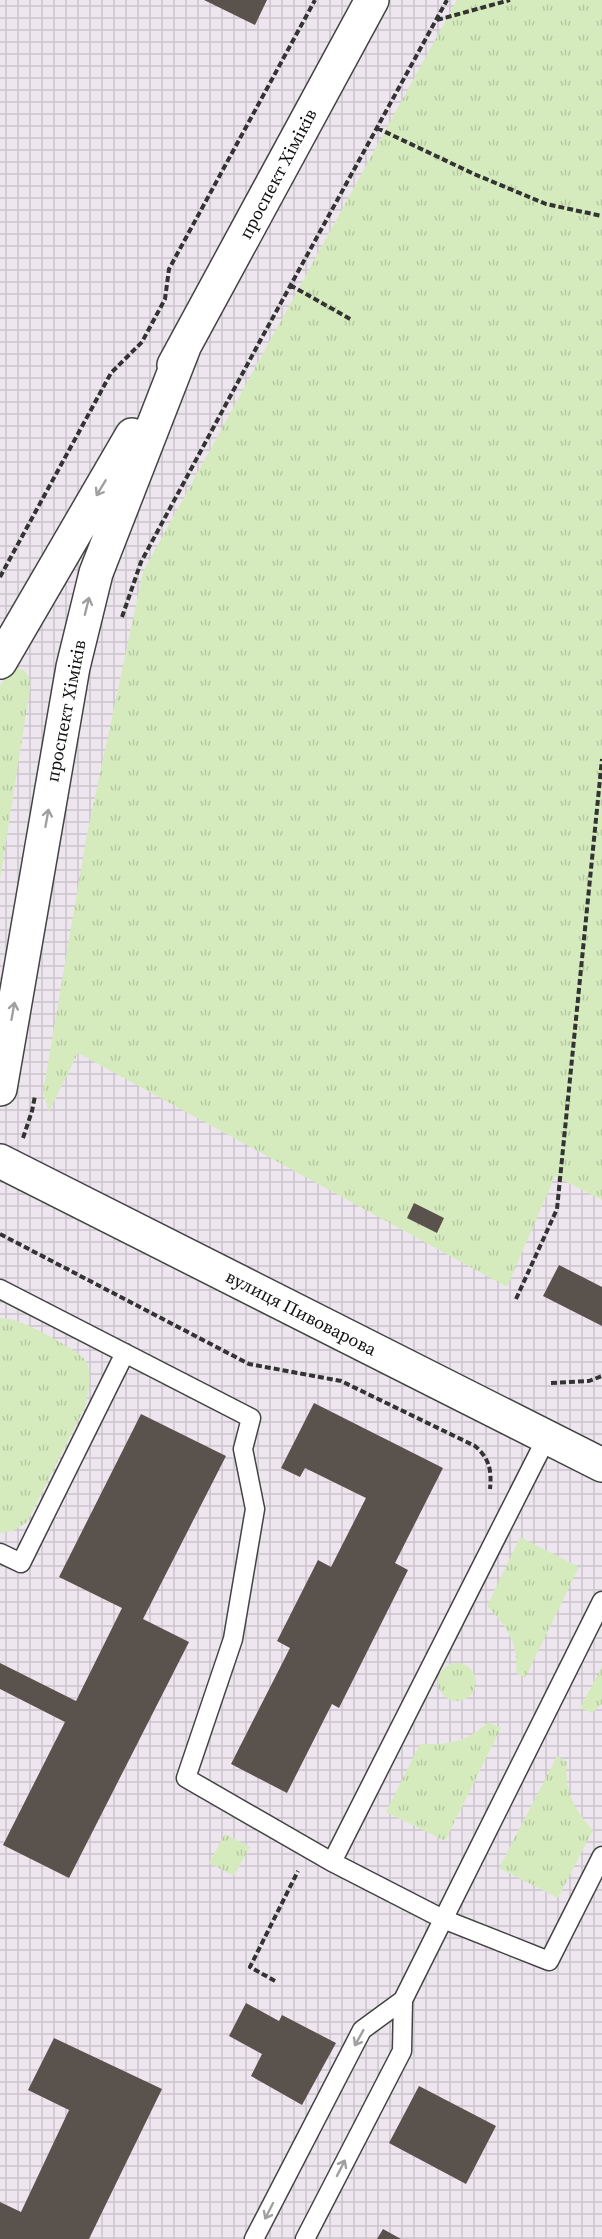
<svg xmlns="http://www.w3.org/2000/svg" width="602" height="2239" font-family="'Source Serif 4',serif">
<style>
.industrial{fill:url(#industrial-grid)}
.grass{fill:url(#grass-tufts)}
.building{fill:#5a524d}
.lines{fill:none;stroke-linecap:round;stroke-linejoin:round}
.service-casing{stroke:#444;stroke-width:21}
.tertiary-casing{stroke:#444;stroke-width:36}
.path{stroke:#333;stroke-width:4;stroke-dasharray:6 3;stroke-linecap:butt}
.service{stroke:#fff;stroke-width:18}
.tertiary{stroke:#fff;stroke-width:33}
.oneway{stroke:#a0a0a0}
.labels{text-anchor:middle;stroke-width:6;stroke-linejoin:round;paint-order:stroke}
.street-label{font-size:18px;fill:#111;stroke:#fff}
</style>
<defs>
<pattern id="industrial-grid" width="8" height="8" patternUnits="userSpaceOnUse" patternTransform="scale(1.5)"><rect width="8" height="8" fill="#eee6ef"/><path d="M0 4h8M4 0v8" fill="none" stroke="#cbc4cc"/></pattern>
<pattern id="grass-tufts" width="24" height="20" patternUnits="userSpaceOnUse" patternTransform="scale(1.5)"><rect width="24" height="20" fill="#d5ebbd"/><path d="M3 7l-1-3M5 7V3M7 7l1-3M15 17l-1-3M17 17v-4M19 17l1-3" fill="none" stroke="#b6c8a1"/></pattern>
</defs>
<rect width="100%" height="100%" fill="#fffdf5"/>
<path class="industrial" d="M0,0h602v2239h-602z"/>
<path class="grass" d="M457,0h145v1200l-47,-24 -48,111 -429,-234 -29,59 -6,-20 44,-258 56,-262z
M18,668l6,2 5,7 1,11 -30,192v-195l11,-15z
M0,1318c4,1 10,0 14,2 12,3 67,31 72,41 7,13 2,33 -1,46l-58,115 -14,9 -13,2z
M520,1537l59,30 -54,111 -9,-5c3,-29 -10,-48 -29,-67z
M438 1682a19 19 0 1 1 38 0a19 19 0 1 1-38 0Z
M602,1666v38l-10,9 -12,-5z
M488,1722l13,6 -56,113 -59,-29 34,-68c27,1 48,-2 68,-22z
M557,1756l10,6c-3,28 7,48 26,68l-35,68 -59,-30z
M225,1834l25,13 -16,29 -25,-13z"/>
<path class="building" d="M204,0h63l-12,25z
M414,1203l30,15 -7,15 -30,-15z
M559,1265l43,22v39l-59,-30z
M314,1403l129,65 -48,95 13,7 -69,138 -7,-4 -45,89 -56,-29 59,-116 -13,-7 41,-81 13,7 35,-69 -61,-30 -5,9 -19,-9z
M141,1414l85,42 -83,163 46,23 -120,236 -66,-33 62,-123 -65,-33v-26l76,38 46,-93 -63,-31z
M246,2003l33,18 3,-6 54,28 -34,62 -51,-29 11,-22 -33,-18z
M54,2038l108,51 -73,150h-89v-37l21,10 48,-102 -41,-20z
M419,2086l77,40 -30,58 -77,-41z
M383,2229l18,10h-24z"/>
<g class="lines">
<defs>
<path id="service" d="M0,1289l251,129 -8,31 12,60 -22,130 -47,139 146,84 111,57 106,42 53,-105
M0,1553l21,10 104,-210
M332,1862l215,-425
M254,2239l108,-209 41,-30
M305,2239l97,-188 1,-51 199,-399"/>
<path id="tertiary" d="M174,365l198,-365
M0,662l132,-227
M0,1089l73,-422 23,-94 88,-226
M0,1161l602,304"/>
</defs>
<use href="#service" class="service-casing"/>
<use href="#tertiary" class="tertiary-casing"/>
<path class="path" d="M437,20l73,-20
M377,128l97,46 72,30 56,12
M290,285l62,35
M0,577l111,-204 31,-31 23,-43 4,-30 146,-269
M122,617l19,-55 119,-221 187,-341
M23,1138l9,-27 3,-15
M0,1234l249,130 92,17 134,65c14,12 17,24 15,43
M516,1299l41,-90 45,-450
M551,1383l38,-2 13,-5
M275,1981l-25,-14 48,-96"/>
<use href="#service" class="service"/>
<use href="#tertiary" class="tertiary"/>
</g>
<defs><path id="oneway-shaft" d="M-6 0H5M1.5-3L5.5 0L1.5 3" fill="none" stroke-width="1.6" stroke-linecap="round" stroke-linejoin="round" transform="scale(1.5)"/></defs>
<g class="oneway">
<use href="#oneway-shaft" transform="translate(101 488) rotate(121)"/>
<use href="#oneway-shaft" transform="translate(87 606) rotate(-76)"/>
<use href="#oneway-shaft" transform="translate(47 818) rotate(-80)"/>
<use href="#oneway-shaft" transform="translate(13 1011) rotate(-80)"/>
<use href="#oneway-shaft" transform="translate(359 2038) rotate(119)"/>
<use href="#oneway-shaft" transform="translate(341 2168) rotate(-63)"/>
<use href="#oneway-shaft" transform="translate(269 2211) rotate(117)"/>
</g>
<g class="labels">
<g class="street-label">
<text transform="translate(278 174) rotate(-62)" y="6">проспект Хіміків</text>
<text transform="translate(66 711) rotate(-79)" y="6">проспект Хіміків</text>
<text transform="translate(301 1313) rotate(27)" y="6">вулиця Пивоварова</text>
</g>
</g>
</svg>
